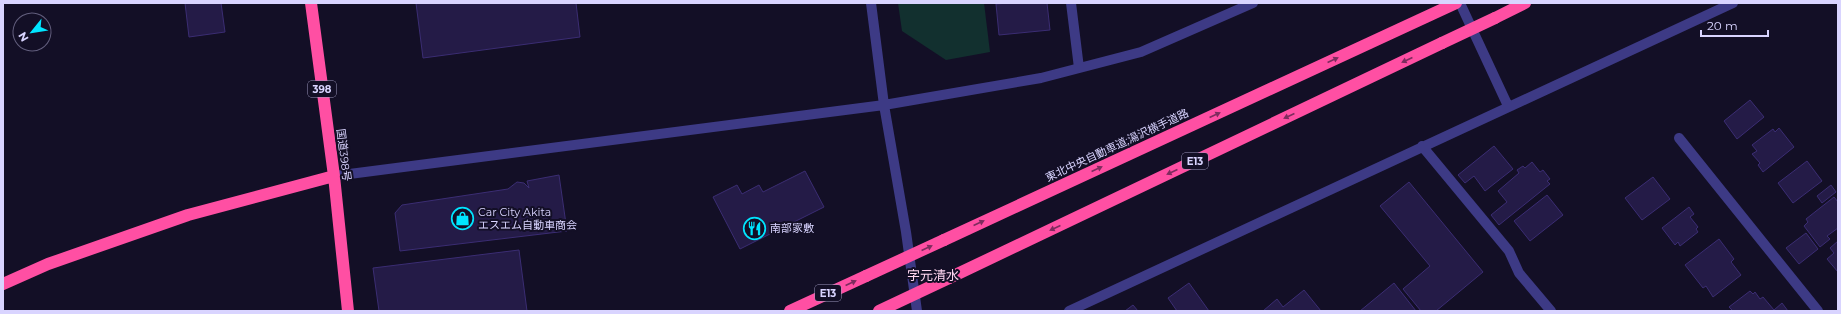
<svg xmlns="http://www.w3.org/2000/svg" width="1841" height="314" font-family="Montserrat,'Noto Sans JP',sans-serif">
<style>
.green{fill:#12302f}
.building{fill:#241b47;stroke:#3b2d73}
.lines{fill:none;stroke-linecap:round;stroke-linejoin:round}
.minor{stroke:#3d3a85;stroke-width:10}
.highway{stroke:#ff4fa3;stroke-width:12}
.highway-bridge{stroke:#ff4fa3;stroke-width:12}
.oneway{fill:#7d2c5e}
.labels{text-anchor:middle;stroke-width:4;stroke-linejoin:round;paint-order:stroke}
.shield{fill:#130f26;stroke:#9e99be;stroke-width:1}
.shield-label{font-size:10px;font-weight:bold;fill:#d9d4ff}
.street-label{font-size:11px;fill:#d9d4ff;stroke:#130f26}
.poi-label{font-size:11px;fill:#d9d4ff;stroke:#130f26;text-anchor:start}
.quarter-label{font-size:13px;fill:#ffd6f0;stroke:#130f26}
</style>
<rect width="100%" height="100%" fill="#130f26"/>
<path class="green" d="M898,3h86l6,49 -44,8 -44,-29z"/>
<path class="building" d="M185,3h36l4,29 -36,5z
M416,3h160l4,34 -157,21z
M1009,3h38l3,27 -51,5 -3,-31z
M1750,100l14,17 -27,22 -13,-18z
M1779,128l15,19 -31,25 -5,-7 2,-2 -8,-9 5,-3 -5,-6 21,-16 2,3z
M1494,146l19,23 -28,22 -11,-15 -9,7 -7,-8z
M1807,161l15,20 -29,22 -15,-20z
M1532,162l8,10 3,-2 7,9 -3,2 3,3 -51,41 -8,-10 16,-13 -9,-11 21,-18 -2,-3 6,-4 2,2z
M805,171l19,36 -84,42 -27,-52 24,-12 5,9 17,-9 4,7z
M559,175l8,56 -167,20 -5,-38 7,-8 106,-16 9,-7 7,1 5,5 -2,-7z
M1653,177l17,22 -28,21 -17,-22z
M1409,182l74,90 -47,39h-15l-18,-22 27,-23 -50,-60z
M1831,185l5,7 -14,11 -5,-7z
M1547,195l16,20 -33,26 -16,-20z
M1834,197l4,5v26l-11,8 3,3 -10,8 -16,-21 4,-4 -2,-3z
M1689,207l5,7 -4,3 8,10 -2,2 2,3 -18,14 -2,-4 -3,3 -13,-17z
M1806,233l12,16 -19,15 -13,-16z
M1719,239l15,20 -3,3 10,13 -28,22 -7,-11 -3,2 -18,-23z
M1838,241v31l-11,-13 7,-6 -4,-5z
M519,250l8,61h-148l-6,-43z
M1189,283l20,28h-32l-9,-13z
M1394,283l22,28h-56z
M1304,290l17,21h-58l14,-12 6,8z
M1750,291l3,3 2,-2 5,7 3,-2 11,13 8,-7 6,8h-55l-4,-4z
M1133,305l5,6h-13z"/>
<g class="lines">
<path class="minor" d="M871,3l13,102 22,127 11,79
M1071,3l8,65
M1460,3l48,103
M1679,138l139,173
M1422,146l87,105 10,22 32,38
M334,176l550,-71 157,-27 100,-26 112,-49
M1069,311l664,-308"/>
<path class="highway" d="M311,3l23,173 14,135
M1495,18l30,-15
M944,240l512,-237
M949,278l493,-235
M3,284l45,-20 140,-49 146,-39
M790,311l76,-35"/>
<path class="highway-bridge" d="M1442,43l53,-25
M866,276l78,-36
M879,311l70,-33"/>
</g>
<defs><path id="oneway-solid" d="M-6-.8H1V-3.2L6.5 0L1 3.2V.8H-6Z"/></defs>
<g class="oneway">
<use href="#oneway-solid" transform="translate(1333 60) rotate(-25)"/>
<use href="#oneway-solid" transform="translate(1407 60) rotate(155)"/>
<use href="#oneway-solid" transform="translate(1215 115) rotate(-25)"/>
<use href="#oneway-solid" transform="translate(1289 116) rotate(155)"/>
<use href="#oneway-solid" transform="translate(1097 169) rotate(-25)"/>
<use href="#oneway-solid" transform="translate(1172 172) rotate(155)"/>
<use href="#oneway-solid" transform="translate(979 223) rotate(-25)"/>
<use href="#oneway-solid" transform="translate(1055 228) rotate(155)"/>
<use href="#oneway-solid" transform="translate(927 248) rotate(-25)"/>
<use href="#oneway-solid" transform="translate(851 283) rotate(-25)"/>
</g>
<defs>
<symbol id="shop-ring" viewBox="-11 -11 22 22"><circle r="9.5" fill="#130f26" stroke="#00e5ff" stroke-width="1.5"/><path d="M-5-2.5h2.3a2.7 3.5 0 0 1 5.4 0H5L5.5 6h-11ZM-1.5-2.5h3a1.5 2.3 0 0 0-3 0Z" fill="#00e5ff"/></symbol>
<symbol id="restaurant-ring" viewBox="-11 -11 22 22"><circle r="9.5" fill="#130f26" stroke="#00e5ff" stroke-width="1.5"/><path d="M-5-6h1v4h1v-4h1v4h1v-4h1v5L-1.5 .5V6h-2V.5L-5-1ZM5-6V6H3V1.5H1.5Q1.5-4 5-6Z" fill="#00e5ff"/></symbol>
</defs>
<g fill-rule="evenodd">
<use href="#shop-ring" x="450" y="206" width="25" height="25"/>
<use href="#restaurant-ring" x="742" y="216" width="25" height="25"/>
</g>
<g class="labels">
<g class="shield">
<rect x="308" y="81" width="28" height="16" rx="3"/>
<rect x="1182" y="153" width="26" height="16" rx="3"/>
<rect x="815" y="285" width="26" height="16" rx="3"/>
</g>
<g class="shield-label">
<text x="322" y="93">398</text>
<text x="1195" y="165">E13</text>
<text x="828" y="297">E13</text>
</g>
<g class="street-label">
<text transform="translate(1117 145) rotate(-25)" y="4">東北中央自動車道;湯沢横手道路</text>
<text transform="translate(344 155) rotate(83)" y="4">国道398号</text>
</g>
<g class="poi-label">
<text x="478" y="216">Car City Akita<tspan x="478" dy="13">エスエム自動車商会</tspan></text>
<text x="770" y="232">南部家敷</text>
</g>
<g class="quarter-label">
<text x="933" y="280">字元清水</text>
</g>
</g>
<rect width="1841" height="314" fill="none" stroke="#d9d4ff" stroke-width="8"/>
<g transform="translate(32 32) rotate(240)"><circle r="19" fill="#130f26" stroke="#625e7d"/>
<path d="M0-3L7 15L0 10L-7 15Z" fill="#00e5ff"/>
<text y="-6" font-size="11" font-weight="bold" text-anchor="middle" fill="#d9d4ff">N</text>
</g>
<path d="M1701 30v6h67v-6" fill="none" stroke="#d9d4ff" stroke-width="2"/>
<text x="1707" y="30" font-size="12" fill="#d9d4ff" stroke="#130f26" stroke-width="3" paint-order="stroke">20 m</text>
</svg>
